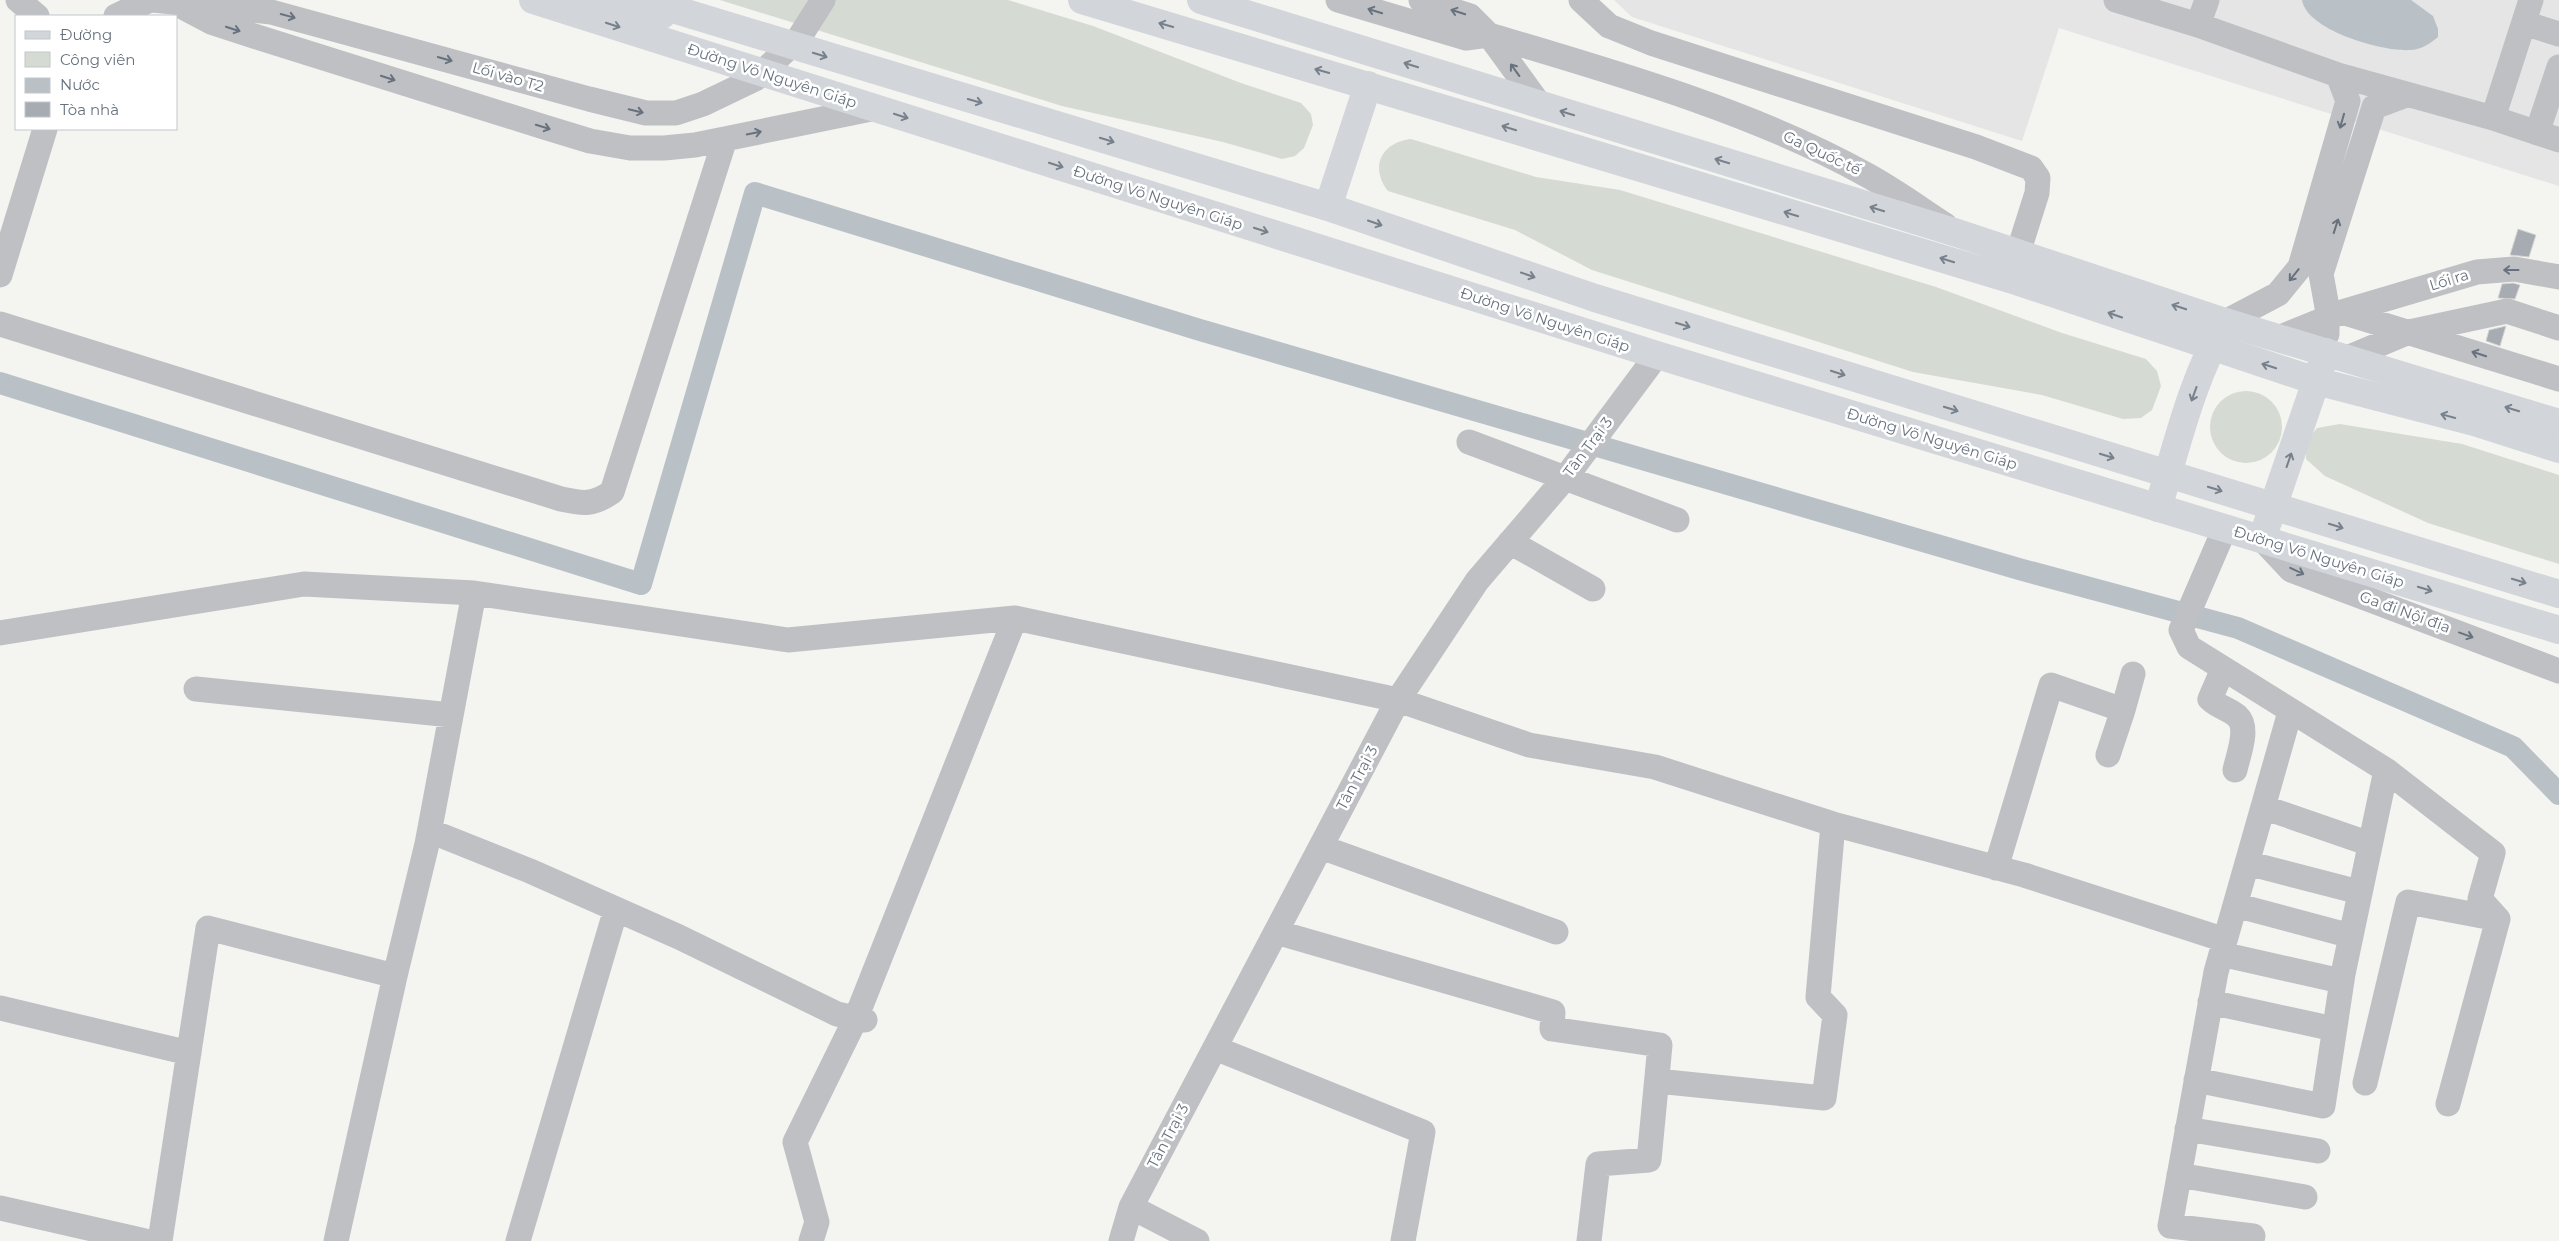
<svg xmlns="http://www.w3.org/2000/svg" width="2559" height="1241" font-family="Montserrat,sans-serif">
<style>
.built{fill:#e4e5e4}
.green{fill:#d5dad2}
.water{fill:#b9c1c6}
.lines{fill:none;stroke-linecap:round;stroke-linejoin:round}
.canal{stroke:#b9c1c6;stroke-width:22}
.building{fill:#a7acb2;stroke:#d5d5d3}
.minor{stroke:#bec0c4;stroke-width:25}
.major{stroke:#d2d5d9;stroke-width:28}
.highway{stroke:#d2d5d9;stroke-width:28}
.oneway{stroke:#67727e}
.oneway2{stroke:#77818c}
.labels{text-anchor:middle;stroke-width:5;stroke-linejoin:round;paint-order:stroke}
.street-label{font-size:15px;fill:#67727e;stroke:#fff}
</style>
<rect width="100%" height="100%" fill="#f4f4f1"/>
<path class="built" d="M1614,0h945v186l-500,-158 -37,113 -390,-124z"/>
<path class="green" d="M720,0h288l85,26 148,57 60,20 10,11 2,11 -9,23 -9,8 -13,3 -59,-17 -161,-36z
M1411,139l125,38 84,13 316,97 126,46 84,26 11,12 4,15 -9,24 -11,8 -18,1 -81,-24 -129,-23 -321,-102 -77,-40 -127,-39c-19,-24 -6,-49 23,-52z
M2210 427a36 36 0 1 1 72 0a36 36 0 1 1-72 0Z
M2340,424l122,20 97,31v89l-131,-41 -103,-47 -19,-17v-17l11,-14z"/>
<path class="water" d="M2302,0h109l22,16 5,13v8c-7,6 -17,13 -28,13 -26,2 -103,-19 -108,-50z"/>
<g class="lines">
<path class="canal" d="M0,383l641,201 114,-391 445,137 819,239 219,59 275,119 46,47"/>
</g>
<path class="building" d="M2518,229l18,6 -7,22 -19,-2z
M2513,283l7,2 -5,14 -17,-1 4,-14z
M2506,326l-6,20 -14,-5 3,-11z"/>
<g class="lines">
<path class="minor" d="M18,0l19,16
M153,0l118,12 318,87 57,14h30l27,-9 52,-25 44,-41 24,-38
M1338,0l128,38 23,-3c124,37 263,76 376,139 28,15 54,34 80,51
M1421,0l49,16 19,19 51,70
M1581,0l28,26 42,17 325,104 55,21 7,10 -1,15 -25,79
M2116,0l82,25
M2207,0l-9,25 140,50 155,43 38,-118
M173,2l38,20 46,15 287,90 46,14 40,7h34l31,-3 181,-37
M116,16l34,-16
M2524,23l35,11
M2493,118l66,22
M2537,133l22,-66
M0,275l45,-146
M2342,312l217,67
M2225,322l53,-28 22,-27 48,-166 -10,-26
M0,324l561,175c23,5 32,6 51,-7l113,-353
M2327,334v-27l-6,-33 53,-167 32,-12
M2278,338l64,-26 135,-40 37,-3 45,8
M2347,358l62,-26 98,-21 52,17
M1469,442l208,78
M2225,528l-44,102 8,17 197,123 107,83 -13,46 18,20 -50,185
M2262,539l29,31 268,101
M1510,542l83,47
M0,633l304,-49 170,9 314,47 227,-22 383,82 131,45 126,22 178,57 -15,173 17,18 -11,83 -167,-17
M2223,669l-13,30c8,8 19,10 27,17 13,12 1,39 -2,54
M196,689l255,26
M2108,755l15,-45
M2263,807l107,37
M1833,824l191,51 201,65
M430,831l100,40 149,66 158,77 28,6
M1321,847l235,85
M2247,863l112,29
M1996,868l55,-183 72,25 10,-36
M2235,905l116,31
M1276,932l277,80 -1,17 108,16 -11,115 -51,4 -9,77
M2221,954l120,27
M2210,1002l124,27
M0,1008l189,45
M1215,1048l208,84 -20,109
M2196,1080l127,26 20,-132 43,-204
M2365,1083l43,-181 90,17
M2187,1129l131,22
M2179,1175l126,22
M1131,1207l66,34
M0,1208l145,33
M2253,1236l-83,-10 46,-254 74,-260
M160,1241l48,-313 187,48
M336,1241l59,-265 32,-132 47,-251
M518,1241l98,-332
M811,1241l6,-19 -22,-80 61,-124 159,-400
M1121,1241l10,-34 267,-507 79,-119 89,-104 91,-122"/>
<path class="major" d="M533,0l1124,355 902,275
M1201,0l756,233 268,89 334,101"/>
<path class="highway" d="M576,0l86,15
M643,0l685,207 267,91 964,296
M1082,0l928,279 306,102 158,41 85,27
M1328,207l40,-122
M2158,508c19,-63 34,-129 67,-186
M2262,539l64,-187"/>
</g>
<defs><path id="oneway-shaft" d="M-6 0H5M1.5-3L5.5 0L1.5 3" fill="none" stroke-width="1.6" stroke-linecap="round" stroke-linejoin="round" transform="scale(1.25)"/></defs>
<g class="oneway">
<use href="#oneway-shaft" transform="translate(1375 11) rotate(-163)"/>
<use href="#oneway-shaft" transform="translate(1458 12) rotate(-162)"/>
<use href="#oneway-shaft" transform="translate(288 16) rotate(15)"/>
<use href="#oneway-shaft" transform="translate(233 29) rotate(18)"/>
<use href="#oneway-shaft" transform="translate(445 59) rotate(16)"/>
<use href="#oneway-shaft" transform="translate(1515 70) rotate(-126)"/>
<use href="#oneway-shaft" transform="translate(388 78) rotate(18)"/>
<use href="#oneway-shaft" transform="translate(636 111) rotate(13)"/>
<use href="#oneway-shaft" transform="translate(2342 121) rotate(106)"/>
<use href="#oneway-shaft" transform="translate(543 127) rotate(17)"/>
<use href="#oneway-shaft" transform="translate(754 133) rotate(-11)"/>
<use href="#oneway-shaft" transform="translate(2336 226) rotate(-72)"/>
<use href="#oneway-shaft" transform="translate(2511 270) rotate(-180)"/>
<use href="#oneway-shaft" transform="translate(2294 275) rotate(129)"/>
<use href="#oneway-shaft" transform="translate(2479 354) rotate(-162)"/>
<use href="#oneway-shaft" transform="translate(2297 571) rotate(25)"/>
<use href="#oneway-shaft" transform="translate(2466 635) rotate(20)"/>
</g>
<g class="oneway2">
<use href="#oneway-shaft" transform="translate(613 25) rotate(18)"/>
<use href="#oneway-shaft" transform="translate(1166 25) rotate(-164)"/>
<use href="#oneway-shaft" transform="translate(820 55) rotate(17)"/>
<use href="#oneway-shaft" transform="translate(1411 65) rotate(-163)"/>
<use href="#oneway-shaft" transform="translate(1322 71) rotate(-164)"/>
<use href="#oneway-shaft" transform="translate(975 101) rotate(16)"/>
<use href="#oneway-shaft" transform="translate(1567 113) rotate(-163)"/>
<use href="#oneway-shaft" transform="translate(901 116) rotate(18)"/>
<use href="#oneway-shaft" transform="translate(1509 128) rotate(-163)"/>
<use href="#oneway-shaft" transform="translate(1107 140) rotate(17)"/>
<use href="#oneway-shaft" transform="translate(1722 161) rotate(-163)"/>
<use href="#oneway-shaft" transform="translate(1056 165) rotate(18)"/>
<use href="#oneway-shaft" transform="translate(1877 209) rotate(-163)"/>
<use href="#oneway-shaft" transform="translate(1791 214) rotate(-163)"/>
<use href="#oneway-shaft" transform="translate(1375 223) rotate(19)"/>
<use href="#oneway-shaft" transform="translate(1261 230) rotate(18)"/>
<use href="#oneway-shaft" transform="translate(1947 260) rotate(-163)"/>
<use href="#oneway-shaft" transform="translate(1528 275) rotate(19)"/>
<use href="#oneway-shaft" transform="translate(2179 307) rotate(-162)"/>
<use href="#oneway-shaft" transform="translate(2115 315) rotate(-161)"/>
<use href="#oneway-shaft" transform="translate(1683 325) rotate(17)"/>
<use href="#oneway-shaft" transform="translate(2269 366) rotate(-162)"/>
<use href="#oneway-shaft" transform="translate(1838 373) rotate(18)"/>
<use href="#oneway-shaft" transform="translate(2194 394) rotate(110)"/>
<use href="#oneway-shaft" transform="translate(1951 409) rotate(17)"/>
<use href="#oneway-shaft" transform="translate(2512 409) rotate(-163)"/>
<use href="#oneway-shaft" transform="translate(2448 416) rotate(-165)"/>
<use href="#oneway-shaft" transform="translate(2107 456) rotate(17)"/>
<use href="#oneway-shaft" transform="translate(2289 460) rotate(-71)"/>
<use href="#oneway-shaft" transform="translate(2215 489) rotate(17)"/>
<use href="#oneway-shaft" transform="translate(2336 526) rotate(17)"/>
<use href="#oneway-shaft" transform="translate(2519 581) rotate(17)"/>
<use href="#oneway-shaft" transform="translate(2425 589) rotate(17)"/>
</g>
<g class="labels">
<g class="street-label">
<text transform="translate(772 76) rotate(18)" y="5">Đường Võ Nguyên Giáp</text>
<text transform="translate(508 77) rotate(16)" y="5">Lối vào T2</text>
<text transform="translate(1822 153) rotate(25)" y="5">Ga Quốc tế</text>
<text transform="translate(1158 198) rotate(18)" y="5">Đường Võ Nguyên Giáp</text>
<text transform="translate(2449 280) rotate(-17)" y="5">Lối ra</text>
<text transform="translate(1545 320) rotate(18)" y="5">Đường Võ Nguyên Giáp</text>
<text transform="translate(1932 439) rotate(17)" y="5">Đường Võ Nguyên Giáp</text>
<text transform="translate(1588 447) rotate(-53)" y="5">Tân Trại 3</text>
<text transform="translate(2319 557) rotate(17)" y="5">Đường Võ Nguyên Giáp</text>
<text transform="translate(2405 612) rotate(20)" y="5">Ga đi Nội địa</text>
<text transform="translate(1357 778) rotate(-62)" y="5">Tân Trại 3</text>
<text transform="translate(1168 1136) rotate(-62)" y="5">Tân Trại 3</text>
</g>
</g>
<rect x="15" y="15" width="162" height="115" fill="#ffffff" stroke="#c2c7cb"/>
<rect x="25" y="31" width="25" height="8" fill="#d2d5d9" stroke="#c2c7cb"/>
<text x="60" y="40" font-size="15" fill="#67727e">Đường</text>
<rect x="25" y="52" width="25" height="15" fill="#d5dad2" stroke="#c2c7cb"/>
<text x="60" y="65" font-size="15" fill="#67727e">Công viên</text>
<rect x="25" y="78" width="25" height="15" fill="#b9c1c6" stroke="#c2c7cb"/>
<text x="60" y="90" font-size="15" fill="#67727e">Nước</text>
<rect x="25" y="102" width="25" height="15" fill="#a7acb2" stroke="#c2c7cb"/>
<text x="60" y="115" font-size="15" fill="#67727e">Tòa nhà</text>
</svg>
